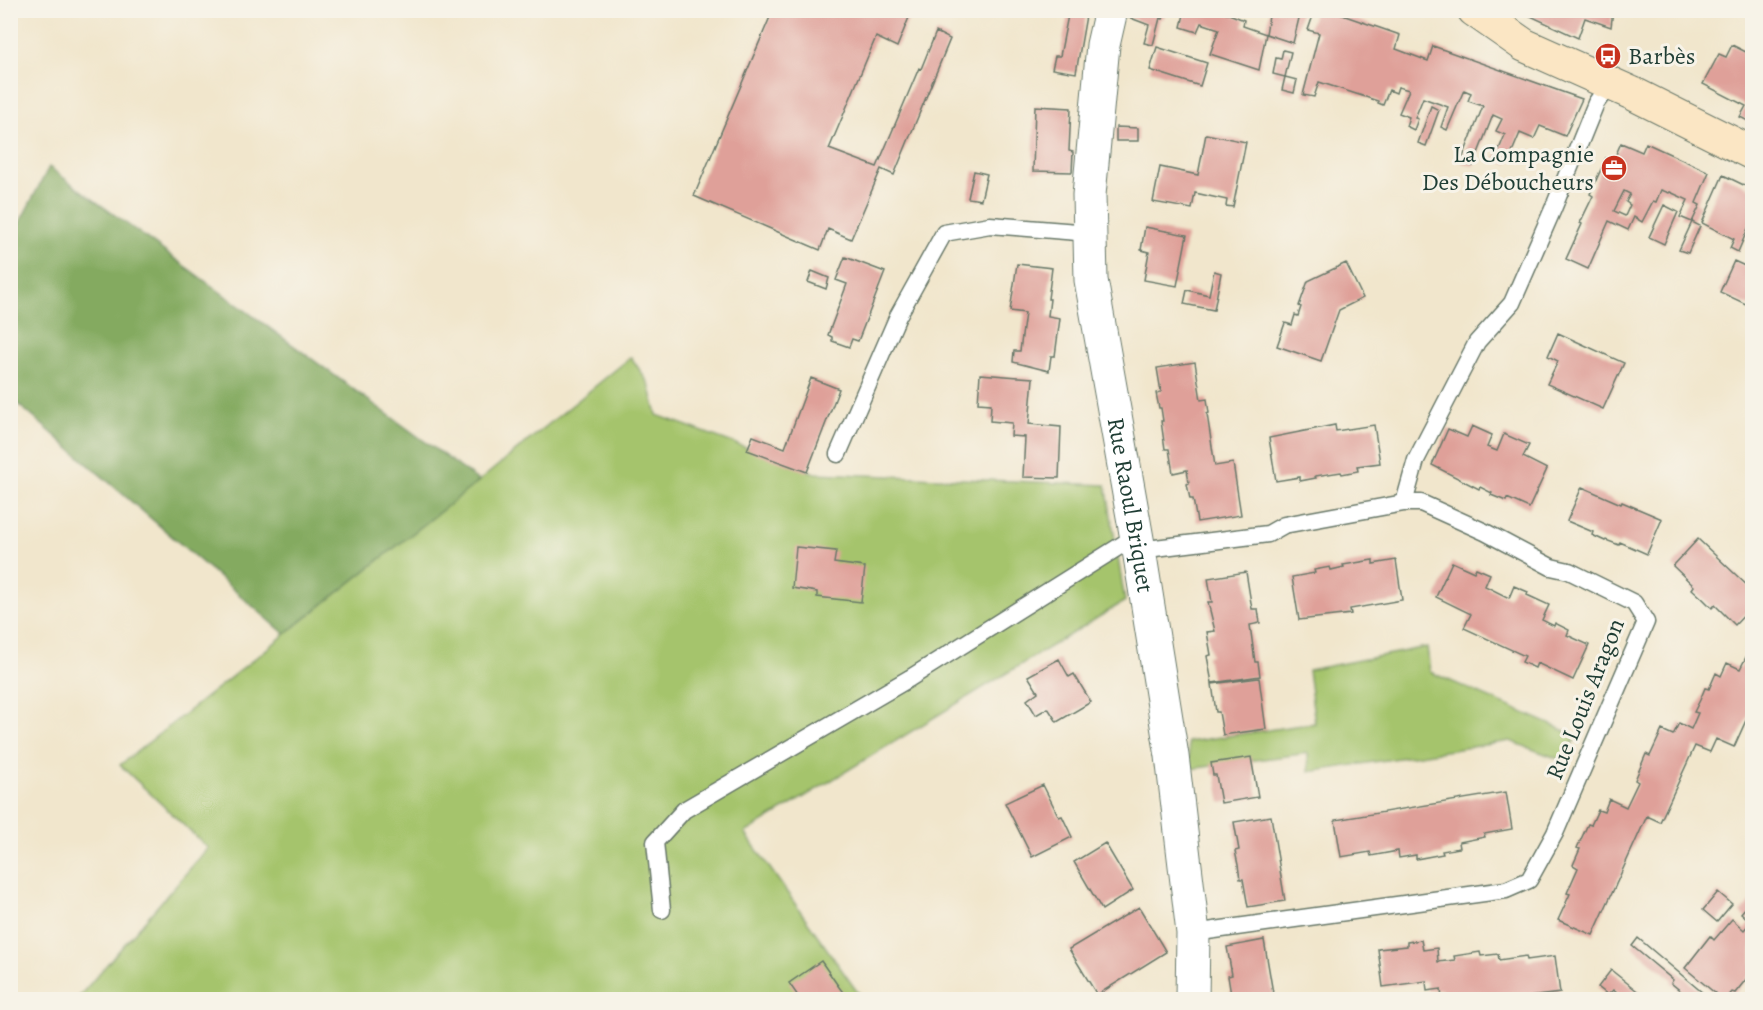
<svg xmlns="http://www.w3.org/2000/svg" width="1763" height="1010" font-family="Alegreya,serif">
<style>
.green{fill:#a5c46c;stroke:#628050;stroke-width:1.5}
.forest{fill:#84aa60;stroke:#52744a;stroke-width:1.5}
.building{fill:#dfa099;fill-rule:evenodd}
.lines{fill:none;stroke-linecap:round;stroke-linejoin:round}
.lane-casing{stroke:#687869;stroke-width:19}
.street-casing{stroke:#687869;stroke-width:35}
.secondary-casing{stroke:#687869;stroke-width:35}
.lane{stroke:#fff;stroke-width:16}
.street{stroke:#fff;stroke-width:33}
.secondary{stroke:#fbe6c4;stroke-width:33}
.labels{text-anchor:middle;stroke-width:6;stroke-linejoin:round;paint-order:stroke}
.poi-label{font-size:24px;fill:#1f3d34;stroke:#f7f3e8;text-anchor:start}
.street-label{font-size:24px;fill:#1f3d34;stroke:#f7f3e8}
</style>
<rect width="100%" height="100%" fill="#f7f3e8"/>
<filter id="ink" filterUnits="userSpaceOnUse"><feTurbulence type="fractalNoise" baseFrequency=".0167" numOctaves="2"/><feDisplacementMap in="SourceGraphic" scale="12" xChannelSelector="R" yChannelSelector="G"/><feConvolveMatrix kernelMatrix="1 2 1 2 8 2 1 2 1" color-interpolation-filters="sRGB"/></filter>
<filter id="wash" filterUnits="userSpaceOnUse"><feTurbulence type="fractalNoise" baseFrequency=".008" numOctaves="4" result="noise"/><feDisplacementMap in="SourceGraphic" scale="24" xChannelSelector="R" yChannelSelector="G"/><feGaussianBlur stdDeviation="1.35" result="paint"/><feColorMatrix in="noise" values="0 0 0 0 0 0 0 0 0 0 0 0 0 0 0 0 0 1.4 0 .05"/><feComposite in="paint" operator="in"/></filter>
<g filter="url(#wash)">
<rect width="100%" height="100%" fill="#f1e6cc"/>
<path class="green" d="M631,357l18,27 8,31 158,58 291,12 19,116 -380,232 111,157 9,9 -789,1 132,-152 -88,-83 359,-284z
M1427,647l3,25 147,64 -15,24 -52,-19 -201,31 -1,-19 -118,16 -2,-27 127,-19 -7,-53z"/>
<path class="forest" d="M49,167l430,314 -194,153 -268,-231 -6,-10v-154z"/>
<g id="blocks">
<path class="building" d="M773,10h139l-15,37 -21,-10 -47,112 48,18 42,-99 2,1 15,-37 14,7 -56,136 -13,-6 -30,70 -23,-10 -8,21 -126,-54z
M1069,10h18l-11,63 -24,-4 3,-13h5z
M1130,10h37l-4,9 -3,-1 -7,27 -9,-2 5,-18 -21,-8z
M1185,10h40l-1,2 20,8 -1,6 23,8 -7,36 -49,-16 9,-25 -18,-6 -4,9 -16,-5z
M1270,10h31l-8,33 -27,-9z
M1315,10h13l72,25 -4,14 32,12 5,-15 149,53 -17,37 -25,-10 -6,13 -14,-6 -13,31 -12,-5 10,-24 -9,-4 6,-12 -9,-4 -20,51 -12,-4 22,-56 -15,-5 3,-8 -7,-3 -17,40 -6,-3 7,-20 -25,-9 -8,20 3,1 -4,11 -8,-4 3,-9 -10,-4 10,-23 -11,-3 -2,6 -7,-3 -6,15 -5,-2v-2l-59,-19 -5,15 -11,-2 16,-62 -11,-3z
M1522,10h91l-2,17 -26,-9 -7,20 -54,-25z
M1732,45l20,10v68l-12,-6 6,-11 -43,-22 16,-30 7,3z
M1157,47l50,16 -7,23 -50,-16z
M1283,50l8,2 -6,25 12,3 -3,13 -12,-3 3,-13 -12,-3 3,-16 5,1z
M1035,106l36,2 -2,43 4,1 -1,20 -39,-1z
M1431,106l8,4 -13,36 -8,-3z
M1116,127l22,1v13h-22z
M1206,134l40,8 -13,65 -7,-1 1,-6 -32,-7 -3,16 -39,-7 7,-35 38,8z
M1621,143l21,9 4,-9 63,29 -13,31 4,2 -8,17 -12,-5 8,-17 -18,-8 -1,1 -8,-3 -5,12 -3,-1 -11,21 -8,-5 -6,13 -19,-9 -21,48 -22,-10 16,-35 -2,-1 13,-27 -3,-2 16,-36 7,3zM1624,191l6,3 -4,8 4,3 -5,11 -11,-5z
M974,171l13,3 -6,26 -13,-2z
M1723,175l29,14v30l-14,33 -8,-4 4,-9 -32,-16z
M1664,205l14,7 -14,32 -15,-7z
M1692,222l8,4 -12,27 -9,-3z
M1145,227l42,8 -10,51 -33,-6 5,-28 -8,-2z
M1752,256v45l-2,5 -30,-14 14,-31 13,6z
M845,257l40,15 -27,69 -6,-2 -3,8 -17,-6v-4l-4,-2 19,-51 -11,-4z
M1346,263l17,35 -24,12 -18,51 -44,-15 8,-23 7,2 3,-10 3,1 3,-9 -2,-1 9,-25z
M1017,264l35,4 -4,31h2l-2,17 12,2 -5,38h-4l-2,15 -36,-9 1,-11h6l5,-38 -15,-2z
M812,271l17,7 -3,11 -18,-7z
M1214,271l7,2 -7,37 -30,-6 3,-14 22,5z
M1558,333l66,30 -21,46 -56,-25 11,-23 -10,-5z
M1195,362l6,38 6,-1 2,14 -2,1 8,52 18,-3 8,52 -44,7 -4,-23h-3l-3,-15 2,-1 -2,-13 -14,3 -4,-24h-4l-4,-28h2l-2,-13h-2l-3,-15 5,-1 -4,-24z
M980,374l53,4 -4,46 32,3 -2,51 -36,-1 2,-40 -14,-1 1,-13 -22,-2 1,-17 -13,-1z
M811,378l28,11 -32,83 -60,-22 6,-14 32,12z
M1335,425l1,6 38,-6 6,38 -23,3 1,5 -16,3 -1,-2 -26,4 1,2 -16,3v-4l-24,4 -7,-43z
M1472,426l20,9 -5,12 10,4 7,-17 25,11 -6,12 24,12 -18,39 -22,-10 -1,3 -15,-6 1,-2 -12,-6 -1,2 -47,-24 16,-36 19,8z
M1582,487l39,17 1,-2 40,17 -15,35 -27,-12 -1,3 -13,-5 -1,1 -13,-6 1,-3 -26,-11z
M1698,539l54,51v17l-17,18 -20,-20 -3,3 -10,-10 -10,-9 2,-3 -21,-20z
M796,547l40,4 -2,12 31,4 -4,35 -44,-5v-5l-25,-4z
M1373,560v4l23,-4 6,40 -52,9 1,5 -52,6 -7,-43 23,-4 -1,-3 16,-3 1,3 13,-3 -1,-2z
M1452,562l22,10 2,-4 14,6 -5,12 24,12 5,-12 14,6 -1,3 22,10 -7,15 12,6 1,-3 14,7 -2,5 22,10 -16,35 -36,-17 -2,5 -13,-6 3,-6 -61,-28 7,-14 -35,-17z
M1246,572l6,37h6l2,14 -10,2 5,37h3l2,14 -48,7 -5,-27 4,-1 -4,-23 8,-1 -7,-29h4l-4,-24z
M1752,651v56l-18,40 -18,-8 -6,13 -15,-6 -35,76 -13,-6 -54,119 -35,-15 12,-26 -3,-1 11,-25 -5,-3 7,-16 -3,-1 11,-24 3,1 7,-15 6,2 5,-13 17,8 12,-25 -3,-2 11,-26 4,2 12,-26 11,5 6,-12 12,6 7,-16 -4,-1 6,-12 5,-12 4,1 7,-16 5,3 6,-13 13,6 6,-12 3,2z
M1059,659l10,18 5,-3 17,28 -34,20 -9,-14 -12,7 -9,-15 11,-8 -10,-16z
M1259,678l7,51 -43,6 -4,-23h-3l-4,-28z
M1251,757l7,40 -37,6 -5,-28h-3l-2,-12z
M1043,785l16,32 3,-1 10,21 -40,20 -27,-54z
M1506,792l6,37 -28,5 1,3 -26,5 1,6 -18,3 1,3 -27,5v-4l-17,3 -1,-7 -27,5 -1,-4 -29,5 -6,-37z
M1271,816l14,85 -37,6 -5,-28h-3l-2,-14 -3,-14 4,-1 -5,-28z
M1105,843l28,47 -31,20 -28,-48z
M1718,892l14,12 -15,18 -14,-12z
M1752,900v72l-17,21 -3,-1 -6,7h-4l-37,-31 25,-32 4,4 18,-21 12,11 7,-8 -10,-9z
M1139,907l27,45 -69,43 -28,-46z
M1638,938l72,61h-24l2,-2 -17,-14 2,-3 -41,-34z
M1264,940l10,59h-38l-1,-5 -4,1 -3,-19 4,-1 -5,-28z
M1421,940l2,10 14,-2 1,14 17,-2 -1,-4 26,-4 1,4 17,-2 1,6 27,-4 1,4 28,-4 5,37 -47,6h-71l-1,-10 -14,2 -1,-10 -43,6 -5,-38 29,-3v-4z
M821,961l18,26 9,12h-48l-11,-16z
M1611,970l30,24 -5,5h-11l-12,-9 -5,5 -10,-8z"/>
</g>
</g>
<g filter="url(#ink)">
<use href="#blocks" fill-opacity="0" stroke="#687869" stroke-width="1.5"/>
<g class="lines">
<defs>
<path id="lane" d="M838,454l60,-138 46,-83 46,-8 100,8
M1404,503l12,-43 61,-118 35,-39 41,-94 43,-106 14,-20
M1139,550l129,-16 16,-9 120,-22h17l64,29 66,35 18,4 65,32 12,19 -91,211 -26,47 -23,10 -313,43
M662,910l-7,-68 29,-32 226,-132 226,-142"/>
<g id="street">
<path id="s1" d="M1111,10l-8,35 -14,150 2,85 48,270 33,206 21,177 -1,67"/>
</g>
<path id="secondary" d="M1474,10l50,35 112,50 116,58"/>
</defs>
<use href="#lane" class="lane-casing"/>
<use href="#street" class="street-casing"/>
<use href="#secondary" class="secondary-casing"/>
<use href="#lane" class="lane"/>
<use href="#street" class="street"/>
<use href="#secondary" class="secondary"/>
</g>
</g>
<defs>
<symbol id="bus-disc" viewBox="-11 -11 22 22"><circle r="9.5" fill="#c8321e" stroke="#f7f3e8"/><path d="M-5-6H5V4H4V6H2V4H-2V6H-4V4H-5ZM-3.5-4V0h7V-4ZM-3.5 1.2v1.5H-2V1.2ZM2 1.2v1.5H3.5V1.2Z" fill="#fff"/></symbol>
<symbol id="office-disc" viewBox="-11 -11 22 22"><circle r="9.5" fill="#c8321e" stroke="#f7f3e8"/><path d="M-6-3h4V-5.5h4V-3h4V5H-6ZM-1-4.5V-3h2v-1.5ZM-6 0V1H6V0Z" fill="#fff"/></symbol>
</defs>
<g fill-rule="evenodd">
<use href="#bus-disc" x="1593" y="41" width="30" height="30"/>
<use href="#office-disc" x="1599" y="153" width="30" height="30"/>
</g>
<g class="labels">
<g class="poi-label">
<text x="1628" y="64">Barbès</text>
<text x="1594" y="162" text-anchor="end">La Compagnie<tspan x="1594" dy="28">Des Déboucheurs</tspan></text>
</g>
<g class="street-label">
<text dy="8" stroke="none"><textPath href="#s1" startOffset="500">Rue Raoul Briquet</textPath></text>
<text transform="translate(1585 699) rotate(-68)" y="8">Rue Louis Aragon</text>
</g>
</g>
<rect width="1763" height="1010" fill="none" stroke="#f7f3e8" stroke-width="36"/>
</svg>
